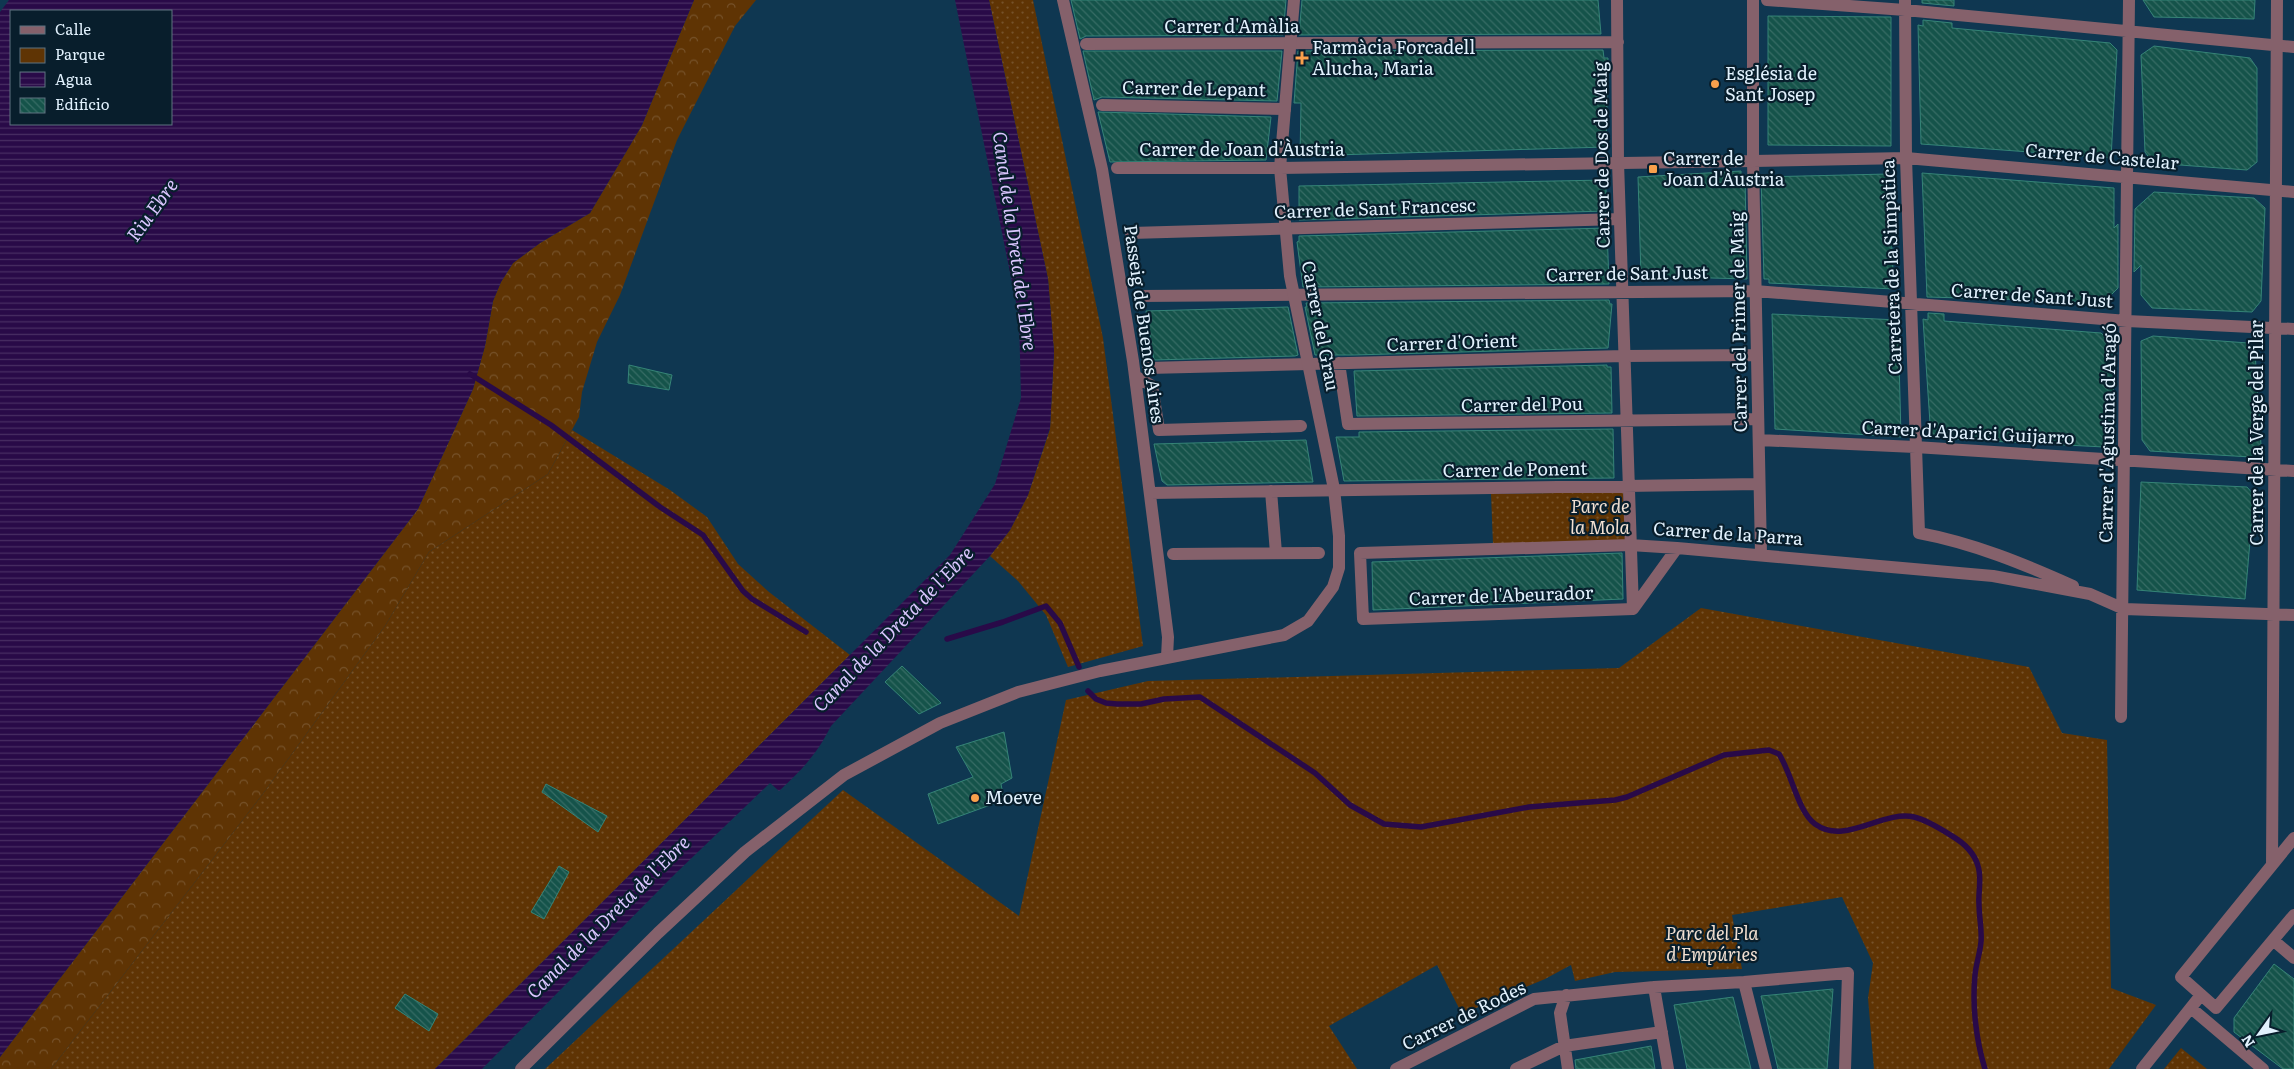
<svg xmlns="http://www.w3.org/2000/svg" width="2294" height="1069" font-family="Literata,serif">
<style>
.green{fill:url(#green-dots)}
.forest{fill:url(#forest-crowns)}
.water{fill:url(#water-rules);fill-rule:evenodd}
.lines{fill:none;stroke-linecap:round;stroke-linejoin:round}
.stream{stroke:#290a48;stroke-width:5.5}
.building{fill:url(#building-back-hatch);stroke:#358477}
.minor{stroke:#85616b;stroke-width:12}
.tertiary{stroke:#85616b;stroke-width:12}
.poi-dot{fill:#f9a04c;stroke:#081e2c;stroke-width:2}
.labels{text-anchor:middle;stroke-width:4.5;stroke-linejoin:round;paint-order:stroke}
.street-label{font-size:18px;fill:#e1f1fd;stroke:#081e2c}
.poi-label{font-size:18px;fill:#e1f1fd;stroke:#081e2c;text-anchor:start}
.park-label{font-size:18px;font-style:italic;fill:#f2e0d2;stroke:#081e2c}
.water-label{font-size:19px;font-style:italic;fill:#dac5fe;stroke:#081e2c}
</style>
<defs>
<pattern id="green-dots" width="8" height="8" patternUnits="userSpaceOnUse" patternTransform="scale(1.25)"><rect width="8" height="8" fill="#5f3404"/><path d="M2 2h.1M6 6h.1" fill="none" stroke="#76522a" stroke-width="1.8" stroke-linecap="round"/></pattern>
<pattern id="forest-crowns" width="20" height="18" patternUnits="userSpaceOnUse" patternTransform="scale(1.25)"><rect width="20" height="18" fill="#5f3404"/><path d="M2 6a3 3 0 1 1 6 0M12 15a3 3 0 1 1 6 0" fill="none" stroke="#76522a"/></pattern>
<pattern id="water-rules" width="6" height="5" patternUnits="userSpaceOnUse" patternTransform="scale(1.25)"><rect width="6" height="5" fill="#290a48"/><path d="M0 2.5h6" fill="none" stroke="#482e63"/></pattern>
<pattern id="building-back-hatch" width="6" height="6" patternUnits="userSpaceOnUse" patternTransform="scale(1.25)"><rect width="6" height="6" fill="#15534a"/><path d="M-1 5l2 2M0 0l6 6M5-1l2 2" fill="none" stroke="#376c65"/></pattern>
</defs>
<rect width="100%" height="100%" fill="#0f3751"/>
<path class="green" d="M989,0h44l70,338 40,308 -75,21 -22,-52 -28,-34 -28,-25 20,-26 18,-35 22,-66 4,-77 -6,-73z
M572,430l98,60 37,27 31,47 31,28 81,63 -415,414h-384l211,-274 123,-169 44,-74 119,-78z
M1623,492l3,49 -133,3 -2,-50z
M1701,608l328,59 33,66 45,7 4,248 45,17 -47,64h-235l-6,-71 5,-35 -31,-66 -110,18 10,54 -127,3 -40,9 -4,-16 -26,14 -83,35 -25,-49 -108,61 28,43h-812l298,-279 176,126 47,-216 82,-19 471,-13z
M2181,1048l26,21h-43z"/>
<path class="forest" d="M694,0h62l-21,26 -58,114 -57,155 -23,47 -15,50 -3,25 -31,57 -119,78 -44,74 -123,169 -211,274h-51v-12l418,-548 55,-120 12,-43 8,-45 8,-19 12,-19 27,-20 50,-30 52,-88z"/>
<path class="water" d="M9,0h685l-52,125 -52,88 -50,30 -27,20 -12,19 -8,19 -8,45 -12,43 -55,120 -418,548v-1045zM171,11v113h-160v-113z
M955,0h34l59,279 6,73 -4,76 -22,67 -18,35 -20,26 -159,170c-14,28 -29,44 -52,65l-9,-8 -94,90 -194,196h-47l515,-514 45,-71 26,-86 -2,-81z"/>
<g class="lines">
<path class="stream" d="M470,374l81,51 109,82 43,28 40,56 9,8 54,33
M947,639l56,-17 43,-16 14,17 19,44
M1088,691l8,8 10,4 11,1h24l23,-5 36,-2 115,76 35,32 34,19 37,3 108,-20 86,-7 12,-3 97,-42 45,-5 10,4c13,20 19,58 36,70 30,22 67,-14 99,-7 13,3 27,12 38,19 12,7 22,16 26,30 4,12 0,26 1,38 0,13 3,25 2,38 -1,11 -5,22 -6,33 -3,30 1,65 10,94"/>
</g>
<path class="building" d="M1071,0h215l-3,35 -197,1 -6,3z
M1302,0h296l3,34 -302,1z
M1922,0h32v6l-32,-3z
M2143,0h112l-1,19 -100,-2z
M1768,16l123,1v129l-123,-1z
M1923,20l29,3v5l158,15 7,7 -6,108 -190,-14 -3,-119 5,1z
M2154,46l96,12 7,10v94l-10,8 -94,-7 -8,-11 -4,-97z
M1603,50l1,8h4l-2,89 -306,9 1,-53h-7l4,-52z
M1083,51h199l-5,50 -175,-4 -8,3z
M1098,112l173,5 -5,43 -156,2z
M1741,171v6h4l2,102 -106,-3 -3,-99z
M1922,173l192,15v40l4,-4v64l-14,14 -177,-5z
M1888,174l6,115 -125,-6v-4h-5l-3,-102z
M1606,180v31l-307,9v-34z
M2154,192l100,6 11,10 -4,93 -9,11 -100,-4 -11,-13v-30l-7,7 1,-63z
M1607,228l2,56 -306,3 -6,-45 2,-1v-5z
M1609,300l1,4h2l-4,44 -255,7h-38l-10,-48h2l-1,-4z
M1288,307l10,48 -3,1 -141,4 -8,-49z
M1928,313l16,1v7l157,12 11,10 3,97 -11,7 -173,-9 -8,-119 5,1z
M1772,314l126,6 3,117 -126,-8z
M2153,336l95,7 7,9 6,93 -10,12 -101,-6 -8,-11 -1,-99z
M629,365l43,10 -3,15 -41,-7z
M1607,365v2h4l1,46 -255,3 -3,-45z
M1613,429l1,49 -270,3 -8,-44h23v-5z
M1306,440l7,42 -146,3 -5,-4 -8,-37z
M2141,482l106,5 7,8 -9,104 -108,-9z
M1622,553l1,46 -250,11 -1,-48z
M902,666l39,37 -22,11 -34,-32z
M1004,732l8,46 -11,6 3,16 -66,24 -10,-30 45,-17 -17,-30z
M546,784l61,32 -9,16 -56,-40z
M559,866l10,6 -25,47 -13,-7z
M2274,964l20,15v90h-11l-49,-37v-14z
M1833,989l-6,80h-49l-17,-73z
M405,994l33,20 -9,17 -34,-23z
M1733,997l18,72h-64l-13,-64z
M1651,1046l4,23h-79l-1,-9z"/>
<g class="lines">
<path class="minor" d="M1063,0l39,169 31,192 35,276 -1,20
M1617,0l1,162 15,447
M1767,0l138,10 389,37
M1905,0l1,158 13,375c54,10 105,31 154,53
M1086,44l532,-2
M1102,105l183,4
M1117,168h163
M1131,233l489,-14
M1139,296l616,-5 372,30 167,8
M1339,363l9,61 410,-5
M1148,368l476,-12 133,-1
M1135,376l17,10 7,44 142,-4
M1759,440l156,7 379,24
M1271,491l5,62
M1150,493l609,-9
M1173,554l146,-1
M1761,554l-8,-393 153,-3 388,34
M1633,609l-270,10 -3,-66 270,-8 47,3 316,28 97,18 34,15 170,6
M1633,609l44,-61
M2121,717l8,-717
M2294,838l-113,139 35,31 78,-93
M2272,865l5,-865
M2273,940l21,18
M1744,982l22,87
M1654,987l14,82
M1566,995l-6,18 8,56
M2191,1008l72,61
M1396,1069l138,-70 120,-12 90,-5 104,-9 -3,96
M1516,1069l48,-23 98,-14
M2142,1069l59,-74"/>
<path class="tertiary" d="M1280,168l473,-7v-161
M521,1069l137,-136 87,-81 99,-77 96,-52 78,-31 82,-21 184,-36 24,-14 25,-34 6,-19v-32l-5,-47 -44,-213 -10,-108 14,-168"/>
</g>
<g class="poi-dot">
<path d="M1299.5 50.5h5v5h5v5h-5v5h-5v-5h-5v-5h5z"/>
<circle cx="1715" cy="84" r="5"/>
<rect x="1648" y="164" width="10" height="10" rx="2.5"/>
<circle cx="975" cy="798" r="5"/>
</g>
<g class="labels">
<g class="street-label">
<text x="1232" y="33">Carrer d'Amàlia</text>
<text transform="translate(1194 89) rotate(1)" y="6">Carrer de Lepant</text>
<text x="1242" y="156">Carrer de Joan d'Àustria</text>
<text transform="translate(1602 155) rotate(-91)" y="6">Carrer de Dos de Maig</text>
<text transform="translate(2102 157) rotate(5)" y="6">Carrer de Castelar</text>
<text transform="translate(1375 209) rotate(-2)" y="6">Carrer de Sant Francesc</text>
<text transform="translate(1892 267) rotate(-92)" y="6">Carretera de la Simpàtica</text>
<text transform="translate(1627 274) rotate(-1)" y="6">Carrer de Sant Just</text>
<text transform="translate(2032 296) rotate(4)" y="6">Carrer de Sant Just</text>
<text transform="translate(1739 322) rotate(-91)" y="6">Carrer del Primer de Maig</text>
<text transform="translate(1144 324) rotate(82)" y="6">Passeig de Buenos Aires</text>
<text transform="translate(1320 326) rotate(79)" y="6">Carrer del Grau</text>
<text transform="translate(1452 343) rotate(-2)" y="6">Carrer d'Orient</text>
<text transform="translate(1522 405) rotate(-1)" y="6">Carrer del Pou</text>
<text transform="translate(1968 433) rotate(3)" y="6">Carrer d'Aparici Guijarro</text>
<text transform="translate(2108 433) rotate(-89)" y="6">Carrer d'Agustina d'Aragó</text>
<text transform="translate(2257 433) rotate(-90)" y="6">Carrer de la Verge del Pilar</text>
<text transform="translate(1515 470) rotate(-1)" y="6">Carrer de Ponent</text>
<text transform="translate(1728 534) rotate(4)" y="6">Carrer de la Parra</text>
<text transform="translate(1501 596) rotate(-2)" y="6">Carrer de l'Abeurador</text>
<text transform="translate(1464 1016) rotate(-26)" y="6">Carrer de Rodes</text>
</g>
<g class="poi-label">
<text x="1312" y="54">Farmàcia Forcadell<tspan x="1312" dy="21">Alucha, Maria</tspan></text>
<text x="1725" y="80">Església de<tspan x="1725" dy="21">Sant Josep</tspan></text>
<text x="1663" y="165">Carrer de<tspan x="1663" dy="21">Joan d'Àustria</tspan></text>
<text x="985" y="804">Moeve</text>
</g>
<g class="park-label">
<text x="1600" y="513">Parc de<tspan x="1600" dy="21">la Mola</tspan></text>
<text x="1712" y="940">Parc del Pla<tspan x="1712" dy="21">d'Empúries</tspan></text>
</g>
<g class="water-label">
<text transform="translate(152 210) rotate(-54)" y="7">Riu Ebre</text>
<text transform="translate(1015 241) rotate(82)" y="7">Canal de la Dreta de l'Ebre</text>
<text transform="translate(893 629) rotate(-46)" y="7">Canal de la Dreta de l'Ebre</text>
<text transform="translate(608 917) rotate(-45)" y="7">Canal de la Dreta de l'Ebre</text>
</g>
</g>
<rect x="10" y="10" width="162" height="115" fill="#081e2c" stroke="#5f7280"/>
<rect x="20" y="26" width="25" height="8" fill="#85616b" stroke="#5f7280"/>
<text x="55" y="35" font-size="15" fill="#e1f1fd">Calle</text>
<rect x="20" y="48" width="25" height="15" fill="#5f3404" stroke="#5f7280"/>
<text x="55" y="60" font-size="15" fill="#e1f1fd">Parque</text>
<rect x="20" y="72" width="25" height="15" fill="url(#water-rules)" stroke="#5f7280"/>
<text x="55" y="85" font-size="15" fill="#e1f1fd">Agua</text>
<rect x="20" y="98" width="25" height="15" fill="url(#building-back-hatch)" stroke="#5f7280"/>
<text x="55" y="110" font-size="15" fill="#e1f1fd">Edificio</text>
<g transform="translate(2259 1034) rotate(237)" stroke="#081e2c" stroke-width="4" paint-order="stroke">
<path d="M0-4L9 19L0 12L-9 19Z" fill="#e1f1fd"/>
<text y="-8" font-size="14" font-weight="bold" text-anchor="middle" fill="#e1f1fd">N</text>
</g>
</svg>
